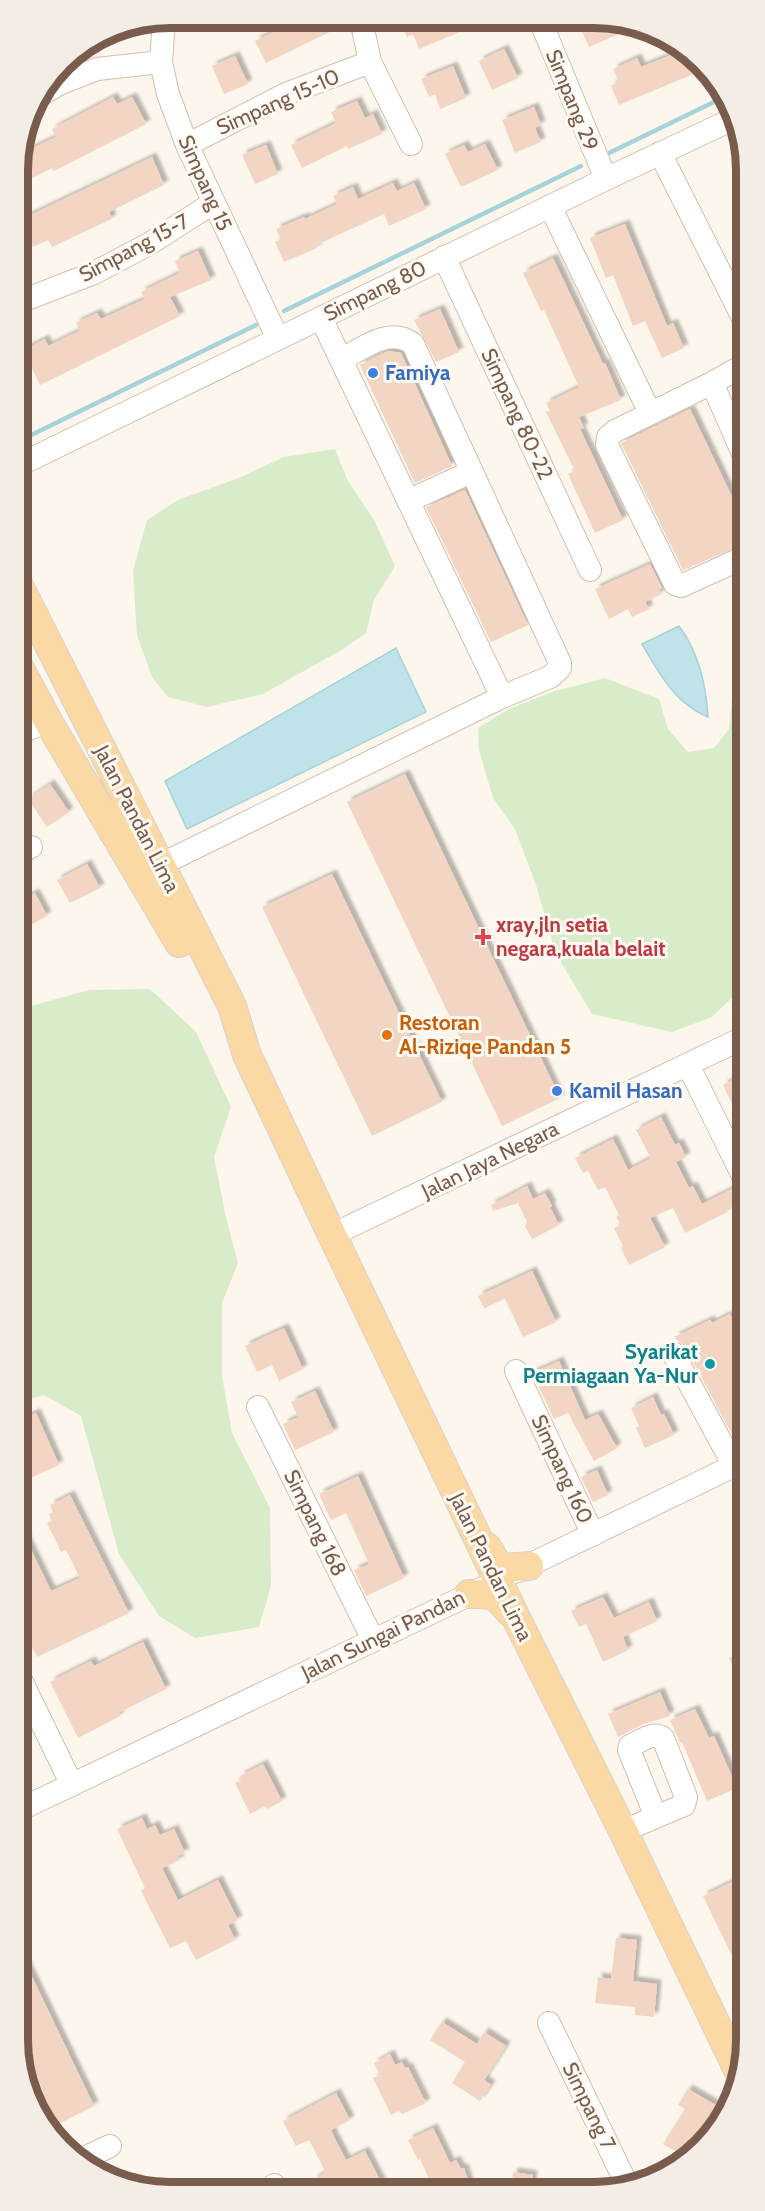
<svg xmlns="http://www.w3.org/2000/svg" width="765" height="2211" font-family="Cabin,sans-serif">
<style>
.green{fill:#d8ecc9}
.water{fill:#bfe3e8;stroke:#a5d3da;stroke-width:1.5}
.lines{fill:none;stroke-linecap:round;stroke-linejoin:round}
.stream{stroke:#a5d3da;stroke-width:4.5}
.building{fill:#f3d5c3;filter:url(#shadow)}
.minor-casing{stroke:#d1beb0;stroke-width:24}
.major-casing{stroke:#dad1cd;stroke-width:30}
.minor{stroke:#fff;stroke-width:22}
.major{stroke:#fbd9a5;stroke-width:28}
.shop-dot{fill:#3f7fe0;stroke:#fffaf3;stroke-width:2}
.health-dot{fill:#e0444e;stroke:#fffaf3;stroke-width:2}
.food-dot{fill:#e8710a;stroke:#fffaf3;stroke-width:2}
.culture-dot{fill:#0f9aa8;stroke:#fffaf3;stroke-width:2}
.labels{text-anchor:middle;stroke-width:6;stroke-linejoin:round;paint-order:stroke}
.street-label{font-size:21px;fill:#7a5c4d;stroke:#fffaf3}
.shop-label{font-size:21px;font-weight:bold;fill:#366cbe;stroke:#fffaf3;text-anchor:start}
.health-label{font-size:21px;font-weight:bold;fill:#be3a42;stroke:#fffaf3;text-anchor:start}
.food-label{font-size:21px;font-weight:bold;fill:#c56008;stroke:#fffaf3;text-anchor:start}
.culture-label{font-size:21px;font-weight:bold;fill:#0d838f;stroke:#fffaf3;text-anchor:end}
.rim{fill:none;stroke:#7a5c4d;stroke-width:8}
</style>
<defs>
<filter id="shadow"><feDropShadow dx="4.5" dy="-4.5" stdDeviation="1.5" flood-color="#0004"/></filter>
</defs>
<rect width="100%" height="100%" fill="#fdf6ec"/>
<path class="green" d="M335,449l12,30 27,41 21,46 -21,34 -8,33 -23,16 -80,45 -56,13 -39,-10 -16,-20 -15,-42 -4,-64 14,-51 31,-20 63,-23 43,-20z
M745,677v308l-33,32 -40,15 -80,-18 -36,-60 -20,-69 -21,-56 -22,-31 -14,-48 -1,-22 31,-19 43,-17 53,-14 54,21 9,30 20,23 26,-4 15,-19 3,-30z
M150,989l46,43 35,75 -17,50 12,61 12,45 -16,40v73l10,57 38,75 1,78 -12,41 -64,11 -36,-22 -40,-62 -38,-138 -37,-21 -24,7v-393l69,-19z
M143,2176l8,14h-10l-14,-7z"/>
<path class="water" d="M679,626c19,25 27,59 29,91 -33,-13 -49,-44 -66,-73z
M396,648l30,64 -239,117 -22,-48z"/>
<g class="lines">
<path class="stream" d="M609,153l113,-55
M284,311l297,-145
M19,441l237,-116"/>
</g>
<path class="building" d="M300,19h48v4l-82,40 -11,-22z
M400,20h89l-70,29 -6,-15 -6,3z
M587,21h29l5,12 -32,14 -9,-20 8,-3z
M504,49l14,29 -26,12 -13,-29z
M681,51l18,10 4,9 -84,35 -8,-19 8,-4 -6,-13 24,-11 4,9z
M235,56l13,28 -24,10 -12,-28z
M453,66l13,32 -26,11 -5,-15 -6,3 -8,-18z
M113,97l4,7 15,-7 14,27 -92,47 -2,-3 -34,17 2,-31 36,-17 -4,-8z
M357,101l8,17 8,-4 9,20 -34,15 -1,-3 -45,22 -11,-23 45,-22 -5,-11z
M534,107l7,18 -6,3 6,14 -26,11 -13,-33z
M485,144l13,26 -37,17 -16,-33 19,-9 4,7z
M266,145l12,29 -23,10 -13,-29z
M152,157l12,28 -55,27 3,7 -22,10 -38,18 -4,-7 -15,7 -13,-27z
M393,183l4,8 17,-8 12,26 -37,17 -5,-12 -68,31 1,3 -33,14 -9,-20 6,-3 -5,-10 28,-12 1,2 32,-15 -4,-8 20,-9 5,12z
M625,224l42,102 6,-3 11,25 -22,10 -17,-37 -12,5 -20,-51 -7,3 -16,-40z
M198,251l13,29 -41,17 10,19 -140,69 -17,-35 22,-11 3,7 31,-15 -3,-8 21,-10 4,6 44,-20 -4,-7 39,-19 -5,-12z
M553,258l50,106 2,-1 16,37 -42,17 5,11 -4,1 43,91 -28,13 -27,-59 7,-3 -29,-59 4,-1 -4,-8 33,-16 -35,-77 -3,1 -18,-38z
M440,309l19,43 -23,10 -22,-42z
M388,351l13,2 51,113 -37,17 -55,-118z
M690,409l55,115v20l-62,26 -62,-127z
M465,490l63,135 -37,17 -65,-135z
M650,564l12,24 -3,2 2,4 -16,8 4,7 -17,8 -4,-8 -19,10 -14,-30z
M405,774l155,324 -58,28 -155,-324z
M50,784l19,28 -22,15 -19,-28z
M87,864l13,24 -30,15 -13,-23z
M332,874l110,228 -70,34 -110,-229z
M35,893l12,23 -28,15v-30z
M745,1074v21l-14,7 -8,-17z
M661,1117l14,28 4,-2 7,14 -10,5 13,26 4,-2 9,18 30,-15 7,14 -13,6 1,3 -42,21 -12,-25 -23,10 15,29 -36,18 -8,-17 2,-2 -9,-18 7,-3 -5,-8 3,-2 -14,-28 -7,3 -10,-19 -5,2 -8,-15 38,-19 15,31 23,-12 -15,-28z
M527,1186l6,13 12,-6 7,13 -2,1 9,18 -27,14 -7,-13 2,-4 -9,-19 -25,8 -2,-6z
M532,1271l24,51 -33,15 -18,-38 -21,9 -6,-12z
M746,1311v56l-10,4 10,19v45l-11,5 -50,-93 -11,-10 36,-17 2,3 18,-9 2,4z
M284,1328l19,41 -24,12 -7,-16 -15,7 -12,-26z
M559,1361l26,59 13,-6 19,34 -23,13 -26,-48 -14,6 -22,-46z
M315,1391l19,41 -39,18 -12,-26 15,-7 -7,-15z
M653,1397l8,18 3,-1 10,21 -29,13 -9,-20 3,-2 -8,-18z
M36,1413l23,52 -29,13 -10,-22v-36z
M597,1470l11,25 -15,7 -12,-25z
M358,1476l46,102 -38,18 -12,-26 15,-6 -7,-16 -16,-35 -15,7 -12,-26z
M70,1495l59,118 -92,44 -17,-34v-96l31,64 29,-13 -14,-28 -5,2 -14,-29 5,-2 -3,-7 4,-2 -3,-7z
M603,1597l11,21 35,-16 8,19 -34,16 5,13 -25,12 -17,-38 -7,3 -8,-16z
M143,1642l23,47 -48,24 2,3 -42,22 -28,-56 41,-21 3,5z
M746,1650v46l-17,-38z
M660,1692l10,24 -29,9 -23,12 -10,-23z
M695,1709l14,29 5,-2 23,52 -30,13 -25,-59 -2,1 -10,-23z
M263,1764l19,37 -15,8 -2,-3 -15,8 -15,-31 7,-3 -2,-4z
M142,1818l5,11 8,-4 5,10 14,-6 11,24 -7,3 2,4 -18,8 16,32 40,-20 20,40 -10,5 7,15 -39,20 -10,-19 -16,7 -29,-57 4,-3 -28,-59z
M746,1875l1,74 -15,7 -29,-60z
M616,1938l21,2 -4,41 24,3 -3,33 -19,-2v-8l-40,-4 3,-26 13,2z
M21,1954l73,152 -38,19 -35,-73z
M442,2022l35,22 7,-12 22,14 -22,34 7,5 -11,16 -28,-18 13,-21 -35,-22z
M390,2054l5,11 7,-3 3,6 3,-1 18,36 -24,11 -3,-3 -8,4 -18,-37 7,-3 -6,-12z
M688,2089l29,17 -13,21 10,7 -5,7 -10,9 -7,-4 -7,11 -22,-13 22,-35 -7,-4z
M336,2093l14,27 -19,10 3,7 12,23 19,-9 20,39h-67l-5,-10 12,-7 -3,-8 -13,-25 -13,6 -13,-25z
M433,2128l17,35 6,-3 5,9 3,-1 7,22h-37l-14,-31 -2,1 -10,-20z
M513,2172l20,3 -2,15h-20z"/>
<g class="lines">
<defs>
<path id="minor" d="M164,19l-3,43 7,32 19,51 91,194
M361,19l9,43 41,82
M540,20l66,159
M40,95l21,-12 36,-14 64,-7
M187,145l99,-51 84,-32
M660,153l84,167
M550,206l100,207
M444,257l146,313
M19,302l75,-29 55,-29 64,-41
M321,318l181,379
M712,383l32,-18
M744,456l-32,-73 -97,48 -7,6 -1,8 68,139 6,2 64,-29
M19,465l587,-286 127,-60
M408,501l63,-29
M19,733l29,-12
M19,853l12,-6
M160,865l342,-168 48,-20 10,-9v-5l-147,-319c-23,-18 -50,4 -72,16
M688,1065l57,115
M332,1235l413,-198
M673,1353l61,113
M516,1371l77,164
M258,1407l115,233
M515,1572l231,-112
M20,1678l52,107
M21,1809l462,-221
M623,1831l61,-26 2,-8 -23,-59c-10,-7 -22,3 -33,8l-1,4 27,67
M549,2023l80,166
M82,2159l28,-13
M274,2185l3,5"/>
<path id="major" d="M19,586l213,420 15,49 85,180 186,387 105,209 118,245
M19,667l29,54 131,222
M487,1547l9,15 9,6 24,-2
M469,1594c27,0 24,-1 42,19"/>
</defs>
<use href="#minor" class="minor-casing"/>
<use href="#major" class="major-casing"/>
<use href="#minor" class="minor"/>
<use href="#major" class="major"/>
</g>
<g class="shop-dot">
<circle cx="373" cy="373" r="6"/>
<circle cx="557" cy="1091" r="6"/>
</g>
<path class="health-dot" d="M480 928h6v6h6v6h-6v6h-6v-6h-6v-6h6z"/>
<circle class="food-dot" cx="387" cy="1035" r="6"/>
<circle class="culture-dot" cx="710" cy="1364" r="6"/>
<g class="labels">
<g class="street-label">
<text transform="translate(572 100) rotate(68)" y="7">Simpang 29</text>
<text transform="translate(278 102) rotate(-24)" y="7">Simpang 15-10</text>
<text transform="translate(205 183) rotate(66)" y="7">Simpang 15</text>
<text transform="translate(134 248) rotate(-28)" y="7">Simpang 15-7</text>
<text transform="translate(375 291) rotate(-26)" y="7">Simpang 80</text>
<text transform="translate(517 414) rotate(65)" y="7">Simpang 80-22</text>
<text transform="translate(137 819) rotate(63)" y="7">Jalan Pandan Lima</text>
<text transform="translate(490 1160) rotate(-26)" y="7">Jalan Jaya Negara</text>
<text transform="translate(562 1469) rotate(65)" y="7">Simpang 160</text>
<text transform="translate(315 1523) rotate(64)" y="7">Simpang 168</text>
<text transform="translate(491 1567) rotate(64)" y="7">Jalan Pandan Lima</text>
<text transform="translate(383 1635) rotate(-26)" y="7">Jalan Sungai Pandan</text>
<text transform="translate(589 2106) rotate(64)" y="7">Simpang 7</text>
</g>
<g class="shop-label">
<text x="385" y="380">Famiya</text>
<text x="569" y="1098">Kamil Hasan</text>
</g>
<g class="health-label">
<text x="496" y="932">xray,jln setia<tspan x="496" dy="24">negara,kuala belait</tspan></text>
</g>
<g class="food-label">
<text x="399" y="1030">Restoran<tspan x="399" dy="24">Al-Riziqe Pandan 5</tspan></text>
</g>
<g class="culture-label">
<text x="698" y="1359">Syarikat<tspan x="698" dy="24">Permiagaan Ya-Nur</tspan></text>
</g>
</g>
<path d="M0 0H765V2211H0ZM170 28H594A142 142 0 0 1 736 170V2040A142 142 0 0 1 594 2182H170A142 142 0 0 1 28 2040V170A142 142 0 0 1 170 28Z" fill="#f4ede6" fill-rule="evenodd"/>
<path class="rim" d="M170 28H594A142 142 0 0 1 736 170V2040A142 142 0 0 1 594 2182H170A142 142 0 0 1 28 2040V170A142 142 0 0 1 170 28Z"/>
</svg>
